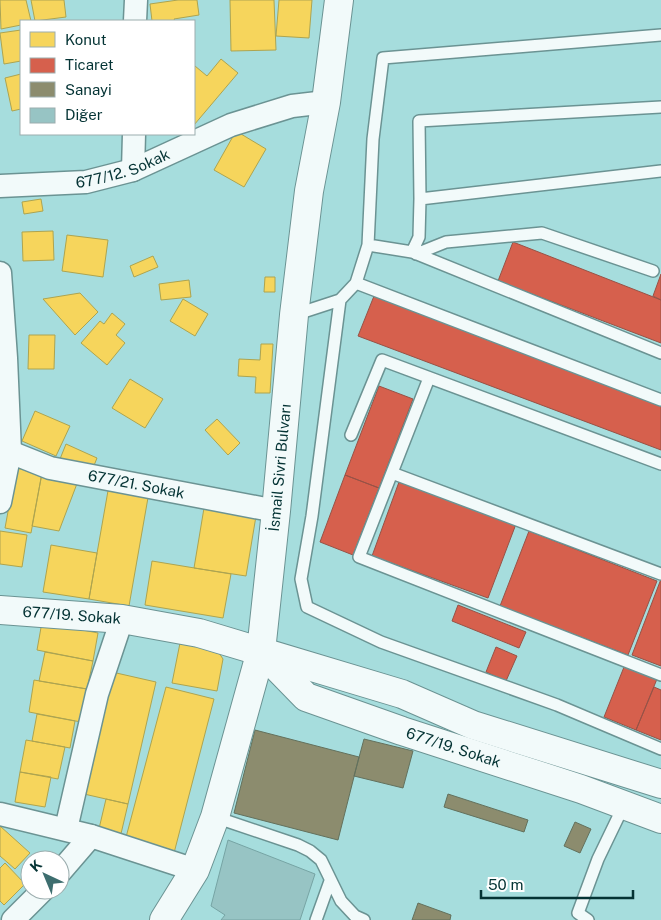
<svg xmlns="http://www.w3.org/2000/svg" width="661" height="920" font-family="'Public Sans',sans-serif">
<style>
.homes{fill:#f6d55c;stroke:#ada450}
.shops{fill:#d6604d;stroke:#975246}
.industry{fill:#8c8c6e;stroke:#63715d}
.building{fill:#97c4c4;stroke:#76a4a4}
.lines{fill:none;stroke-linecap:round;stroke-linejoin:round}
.lane-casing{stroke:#6b9393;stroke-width:14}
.street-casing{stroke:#6b9393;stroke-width:25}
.secondary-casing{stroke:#6b9393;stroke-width:30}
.lane{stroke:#f2fafa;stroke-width:11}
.street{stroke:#f2fafa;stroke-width:22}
.secondary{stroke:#f2fafa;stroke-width:28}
.labels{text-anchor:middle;stroke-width:5;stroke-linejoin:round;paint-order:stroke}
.street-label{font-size:15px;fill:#043334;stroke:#fff}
</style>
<rect width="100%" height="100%" fill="#a6dddd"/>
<path class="homes" d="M0,0h26l5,21h-10v4l-20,4z
M31,0h33l2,17 -31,4z
M178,0h19l2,15 -25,4 1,2h-23l-2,-17z
M230,0h44l2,50 -45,1z
M279,0h33l-3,38 -33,-2z
M21,30v31l-17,3 -4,-31z
M221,59l17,14 -44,52v-58l1,-1 12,10z
M21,74v35l-9,2 -7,-33z
M236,131l30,18 -22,38 -30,-17z
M41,199l2,12 -19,3 -2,-12z
M53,231l1,29 -31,1 -1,-29z
M67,235l41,5 -5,37 -41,-6z
M153,256l5,11 -24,10 -4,-11z
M265,277h10v15h-11z
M189,280l2,17 -30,3 -2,-16z
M80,293l18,19 -23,23 -32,-36z
M183,299l25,15 -13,22 -25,-15z
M112,313l13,11 -9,11 9,8 -18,22 -26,-22 19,-22 4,3z
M29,335h26l-1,34h-26z
M261,344h12l-3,49h-15l1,-16 -18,-1 1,-17 21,1z
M130,379l33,20 -18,29 -33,-20z
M35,411l35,15 -14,30 -34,-15z
M217,419l23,24 -12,12 -23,-25z
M66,444l31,14 -6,15 -31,-14z
M16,468l26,5 -11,60 -26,-5z
M42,473l36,8 -19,50 -27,-5z
M109,485l40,7 -20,114 -40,-7z
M204,508l52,8 -10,60 -52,-8z
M0,531l27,4 -5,32 -22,-3z
M51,545l46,8 -8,46 -46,-7z
M152,561l79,13 -8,44 -78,-13z
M42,622l56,11 -5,28 -56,-11z
M181,638l32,6 10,15 -6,32 -45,-8z
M45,652l48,9 -6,28 -48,-8z
M112,672l44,10 -28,122 -44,-10z
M34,680l53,9 -6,33 -52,-10z
M166,687l48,12 -40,154 -49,-12z
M37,714l38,7 -5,27 -38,-7z
M26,740l39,7 -7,32 -38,-7z
M20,772l31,5 -6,30 -30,-5z
M106,799l22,5 -8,34 -22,-5z
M0,826l30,27 -15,16 -15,-13z
M5,863l20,21 -21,21 -4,-4v-33z"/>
<path class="shops" d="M513,242l148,58v43l-163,-62z
M661,274v26l-8,-4z
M374,296l287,109v45l-303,-114z
M379,386l34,13 -34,89 -34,-13z
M345,475l34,13 -26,67 -33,-13z
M399,482l117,42 -28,74 -116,-42z
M529,531l128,50 -29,74 -128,-49z
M661,579v87l-29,-11z
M458,605l68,27 -7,16 -67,-27z
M496,647l21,9 -11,25 -20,-9z
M624,667l33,12 -21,51 -32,-13z
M654,687l7,3v50l-25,-10z"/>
<path class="industry" d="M255,730l104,27 -21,83 -104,-27z
M364,739l49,12 -10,37 -49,-12z
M448,794l80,26 -4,12 -80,-25z
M575,822l16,7 -11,24 -16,-7z
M418,903l33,12 -1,5h-38z"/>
<path class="building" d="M228,840l87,34 -15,46h-79l4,-5 -14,-9z"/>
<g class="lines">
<defs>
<path id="lane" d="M420,199l-1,-78 242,-14
M368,245l44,7 7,-15 1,-38 241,-28
M412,252l249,101
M416,254l30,-12 96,-9 111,38
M356,283l305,117
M340,300l-28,216 -11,63 6,28 74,35 176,63 104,44
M294,315l46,-15 16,-17 12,-38 5,-106 10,-81 278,-23
M429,378l-70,179 302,118
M351,435l31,-75 279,104
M392,473l269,101
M215,817l83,28 12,6 11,9 20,41 14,15 9,4
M316,920l14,-39
M588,920l-10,-7 20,-54 26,-54"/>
<g id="street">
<path d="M135,21l1,-21"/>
<path d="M133,170l1,-36"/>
<path id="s1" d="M0,186l86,-4 47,-12 98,-45 61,-19 34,-4"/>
<path d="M0,273l6,85 4,94 -10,50"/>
<path id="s2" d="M0,451l10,1 40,16 226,43"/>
<path d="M0,814l91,22 104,34"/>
<path d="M66,829l31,-135 25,-75"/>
<path d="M60,872l31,-36"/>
<path d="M13,920l30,-30"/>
</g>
<g id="secondary">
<path id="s3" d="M0,610l122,9 77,14 203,61 71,31 188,59"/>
<path id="s4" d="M264,654l42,43 96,34 179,58 80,30"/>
<path id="s5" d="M164,920l31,-50 20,-53 46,-166 15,-140 18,-196 15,-124 17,-89 13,-102"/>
</g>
</defs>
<use href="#lane" class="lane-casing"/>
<use href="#street" class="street-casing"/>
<use href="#secondary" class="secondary-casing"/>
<use href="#lane" class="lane"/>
<use href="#street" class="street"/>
<use href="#secondary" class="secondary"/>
</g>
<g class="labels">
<g class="street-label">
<text dy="5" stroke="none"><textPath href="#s1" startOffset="125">677/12. Sokak</textPath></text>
<text dy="5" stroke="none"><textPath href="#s5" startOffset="472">İsmail Sivri Bulvarı</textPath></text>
<text dy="5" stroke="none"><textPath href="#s2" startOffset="141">677/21. Sokak</textPath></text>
<text dy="5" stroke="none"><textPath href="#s3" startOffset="72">677/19. Sokak</textPath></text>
<text dy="5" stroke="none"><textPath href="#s4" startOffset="216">677/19. Sokak</textPath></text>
</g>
</g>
<rect x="20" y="20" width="175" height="115" fill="#ffffff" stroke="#9badae"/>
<rect x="30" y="32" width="25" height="15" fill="#f6d55c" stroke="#9badae"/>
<text x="65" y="45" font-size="15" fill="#043334">Konut</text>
<rect x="30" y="58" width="25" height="15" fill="#d6604d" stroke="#9badae"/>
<text x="65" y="70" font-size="15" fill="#043334">Ticaret</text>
<rect x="30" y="82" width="25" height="15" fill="#8c8c6e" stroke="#9badae"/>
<text x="65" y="95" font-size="15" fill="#043334">Sanayi</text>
<rect x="30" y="108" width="25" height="15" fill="#97c4c4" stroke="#9badae"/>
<text x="65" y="120" font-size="15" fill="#043334">Diğer</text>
<g transform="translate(45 875) rotate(316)"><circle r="24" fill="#ffffff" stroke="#9badae"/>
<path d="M0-4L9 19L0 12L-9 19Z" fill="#3d6e6f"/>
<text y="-8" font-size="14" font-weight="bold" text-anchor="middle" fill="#043334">K</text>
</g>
<path d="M481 890v8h152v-8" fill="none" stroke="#043334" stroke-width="2.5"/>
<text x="488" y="890" font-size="15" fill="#043334" stroke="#ffffff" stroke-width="4" paint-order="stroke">50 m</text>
</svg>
